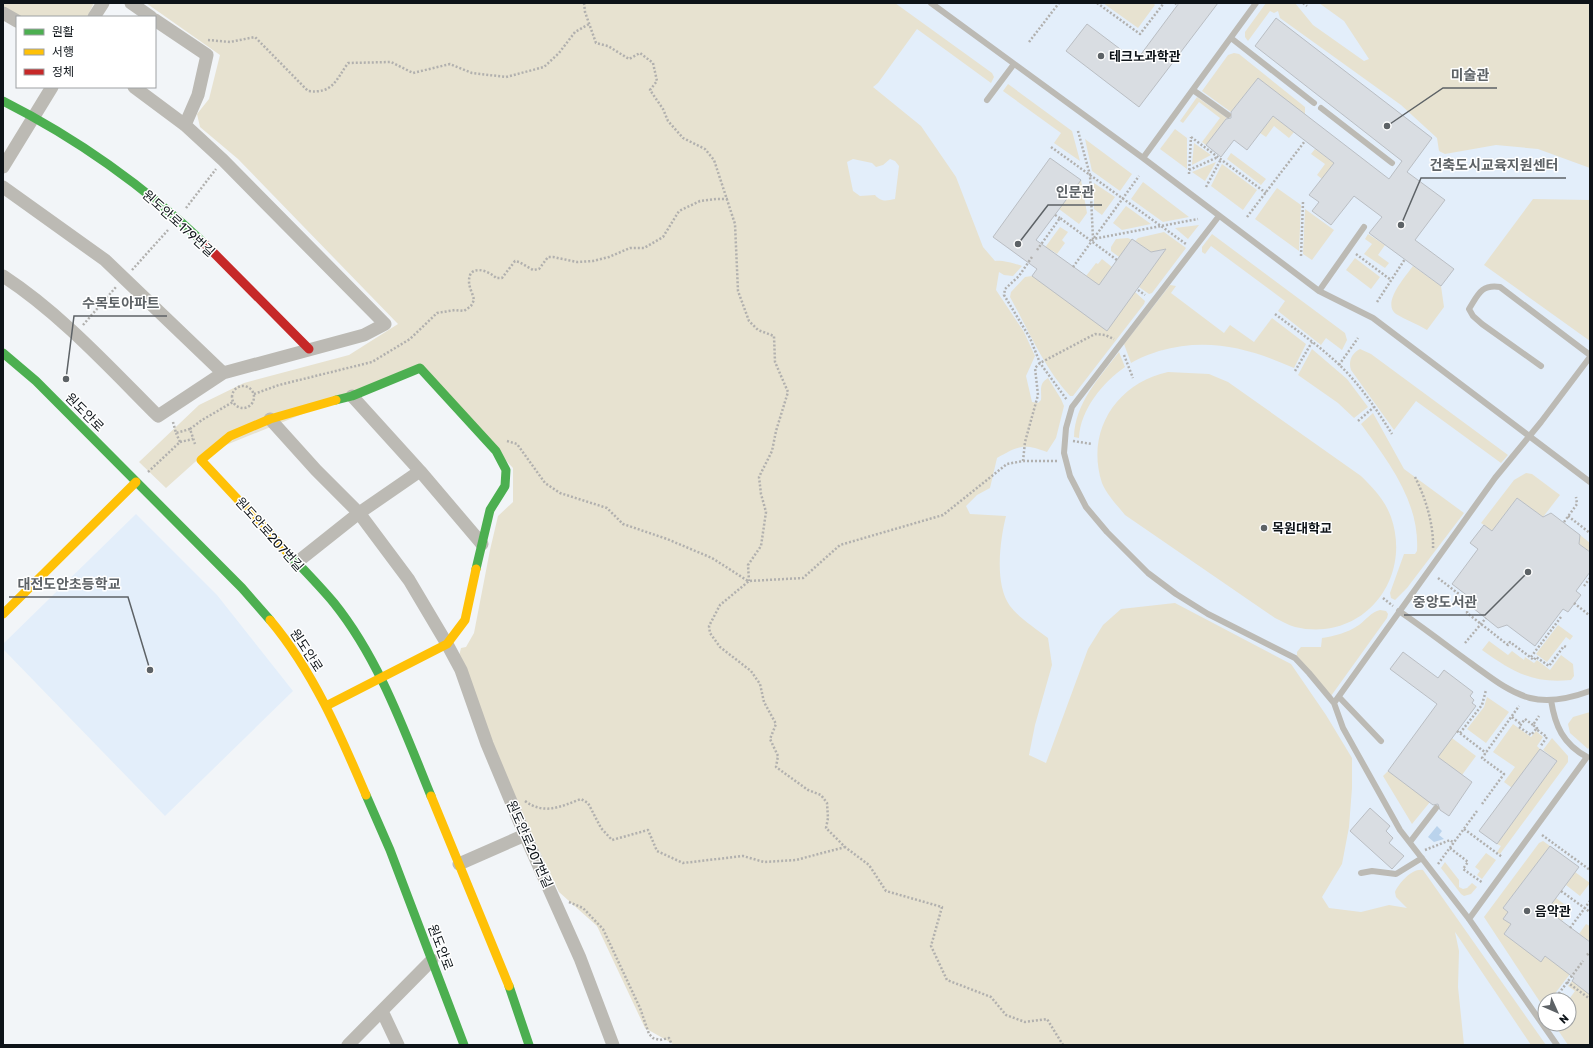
<svg xmlns="http://www.w3.org/2000/svg" width="1593" height="1048" font-family="Rubik,'Noto Sans KR',sans-serif">
<style>
.built{fill:#e3eefa;fill-rule:evenodd}
.green{fill:#e7e2d0;fill-rule:evenodd}
.water{fill:#bad3ec}
.building{fill:#d9dde2;stroke:#babec3}
.lines{fill:none;stroke-linecap:round;stroke-linejoin:round}
.path{stroke:#b1b0ae;stroke-width:2.5;stroke-dasharray:2 2;stroke-linecap:butt}
.lane{stroke:#bcbab4;stroke-width:6}
.street{stroke:#bcbab4;stroke-width:13}
.fast{stroke:#4caf50;stroke-width:9}
.slow{stroke:#ffc107;stroke-width:9}
.jam{stroke:#c62828;stroke-width:9}
.poi-dot{fill:#5d6266;stroke:#fff;stroke-width:1.5}
.labels{text-anchor:middle;stroke-width:3;stroke-linejoin:round;paint-order:stroke}
.poi-label{font-size:13px;font-weight:bold;fill:#0d1318;stroke:#fff;text-anchor:start}
.street-label{font-size:13px;fill:#0d1318;stroke:#fff}
.leader{fill:none;stroke:#5d6266;stroke-width:1.5}
.callout-dot{fill:#5d6266;stroke:#fff;stroke-width:1.5}
.callout-label{font-size:14px;text-anchor:middle;font-weight:bold;fill:#5d6266;stroke:#fff;stroke-width:3;stroke-linejoin:round;paint-order:stroke}
</style>
<rect width="100%" height="100%" fill="#f2f5f8"/>
<path class="built" d="M675,3h706l209,136v906h-200l-343,-253zM1545,1000h24v24h-24z
M136,514l81,81 76,96 -128,125 -162,-167v-5z"/>
<path class="green" d="M3,3h91l-7,14h-70l-14,-3z
M146,3h749l97,70 2,4 -3,6 -74,-54 -39,54 -5,4 48,39 35,51 27,70 12,14c7,-1 22,3 27,5l-9,10 -9,-1 -5,-3 -3,18 28,42 11,24 -9,20 6,26 6,1 3,-3c1,-9 -3,-16 7,-22l13,21 3,7 -8,32 -9,14c-24,-9 -28,-6 -50,6l-7,30 -13,7 -11,11 4,8 36,2c-6,24 -12,68 4,90 10,13 25,22 38,32l4,27 -17,60 -6,30 17,8 42,-114 15,-24 18,-16 54,-6 116,61 35,51 26,43v30l-3,39 -7,37 -20,33 7,11 32,4 28,-7 18,3 -11,-11 -1,-5c4,-9 17,-24 28,-22l123,175h-15l-76,-113 4,19 -1,36 6,58h-789l-30,-17 -48,-102 -38,-34 -66,-139 -35,-93 3,-12 5,-1 8,-14 16,-83 8,-34 15,-14v-34l-95,-101 -214,87 -38,34 -27,-26 60,-57 45,-22 105,-28 49,-31 -160,-165 -38,-32 -3,-13 12,-15 11,-44zM853,159l19,4 4,4 7,-2 7,-6 5,2 4,5 -4,33c-9,2 -14,3 -20,-4l-15,1 -7,-5 -6,-29z
M1103,3h50l2,2 -17,23z
M1266,3h29l18,22 51,36 5,-2 -25,-38 -25,-18h271v165l-52,-19 -42,-4 -51,9 -6,-3 -2,-13 -36,-33 -121,-87 -2,-7 -4,2 -4,-2 -22,30 -3,-4v-5z
M1234,53l5,1 66,53v8l-47,-37 -27,34 -29,-21 26,-36z
M1008,84l64,47 8,30 -26,-18 7,-10 -58,-42z
M1197,97l30,21 -21,27 -4,-3 18,-24 -21,-16 -16,21 -3,-2z
M1273,116l21,16 -5,6 -15,-12 -8,11 -6,-4z
M1175,129l12,9v31l-27,-20z
M1085,139l47,35 -12,17 -28,-20z
M1194,143l17,12 -19,10z
M1315,149l19,14 -12,16 -5,-4 8,-11 -14,-10z
M1231,153l35,26 -5,6 -34,-26z
M1216,162l-11,19 -13,-9z
M1222,164l35,26 -14,20 -32,-24z
M1081,180l6,33 -8,11 -20,-15z
M1143,182l46,35 -26,5 -32,-23z
M1094,183l21,14 -13,18 -8,-6z
M1277,188l24,17 -2,46 -44,-32z
M1533,199l57,1v141l-106,-76z
M1126,206l25,18 -29,6 -9,-7z
M1305,209l29,21 -22,30 -9,-6z
M1199,225l-11,14 -13,-11z
M1060,227l8,5 -6,8 3,3 -8,11 -6,-4 -5,7 -5,-4z
M1164,232l22,16 -34,45 -3,1 -10,-7 26,-38 -14,3 -16,-11 3,-3z
M1212,234l133,99 2,7 -5,10 -16,-12 -5,7 -43,-34 7,-10 -74,-55 -6,8 -3,-2v-5z
M1368,234l17,11 -7,10 11,8 -4,5 -21,-14 8,-10 -7,-5z
M1128,238l4,2 -13,17 -8,-6v-4l5,-8z
M1355,258l25,19 -9,12 -25,-19z
M1102,259l10,8 -13,18 -13,-9 10,-13 2,1z
M1413,266l28,20 3,21 -17,23c-10,-6 -21,-10 -31,-16 -15,-11 10,-38 17,-48z
M1032,276l103,16 10,9 -1,3 -71,92h-3c-26,-28 -41,-65 -60,-99l1,-5 14,-15z
M1170,285l6,1 -5,7 53,40 6,-8 24,17 18,-24 34,26 -12,24c-45,-20 -86,-31 -135,-17 -9,3 -20,7 -28,12l-7,-19z
M1312,349l35,30 21,28 -14,11 -16,-15 -40,-28z
M1360,349l11,5 137,101 -7,8 -85,-62 -22,29 -43,-60c-3,-9 1,-17 9,-21z
M1119,352l6,15c-22,15 -45,43 -46,71l-5,-1c1,-34 25,-59 45,-85z
M1168,372l41,2 19,8 133,94c12,12 24,24 30,41 22,63 -29,126 -96,110 -7,-2 -13,-6 -20,-9l-150,-103c-8,-10 -18,-20 -23,-32 -17,-52 15,-100 66,-111z
M1373,413l31,56 60,44 -57,75 -12,12 -4,-2 -1,-5 14,-39h11l2,-3c3,-49 -29,-90 -56,-127z
M1526,473l6,1 28,21 -17,22 -26,-19 -25,33 -11,-8 33,-43z
M1580,535l10,8v9l-11,-8z
M1380,610l6,1 2,3 -1,4 -56,78 -34,-40v-4l4,-5h20l1,-9c13,-2 25,-5 37,-13 7,-5 12,-13 21,-15z
M1558,625l15,11 -3,4 -4,-3 -19,25 -11,-8z
M1489,641l19,14 4,-4 12,9 1,-3 9,6 3,-3 13,10 11,-15 12,9 1,12 -3,4c-38,4 -58,-8 -89,-30z
M1487,697l22,15 -23,31 -19,-14 17,-22z
M1590,712v34l-2,3 -18,-16 -2,-9 5,-7z
M1513,724l18,13 5,-6 7,6 -6,9 3,3 -28,39 -8,-6 11,-15 -22,-15z
M1452,738l24,18 -14,19 -24,-18z
M1552,738l16,18v6l-68,92 -3,-2 4,-6 -4,-2 60,-83 -14,-11z
M1388,771l42,31 -18,22 -29,-48z
M1543,841l7,5 -47,62 5,4 -4,7 7,5 -7,10 37,27 4,-5 25,18 -20,26h-5l-1,8 -60,-91 55,-74z
M1486,853l10,7 -14,19 -5,-4 3,-4 -5,-4z
M1445,862l14,18v7l4,2 4,-1 5,-5 5,4 -6,7 -7,2 -3,-2 -20,-26z
M1575,872l15,11 -10,13 -14,-11z
M1556,898l12,9 -2,2 3,2 -7,10 -15,-11z
M1586,924l4,2v16l-11,-8z
M1586,963l4,32v50h-22l-14,-21h15v-24h-12l6,-7 7,5 5,-7 -7,-5z"/>
<path class="water" d="M1437,826l5,5 -3,4 5,4 -10,3 -6,-5z"/>
<path class="building" d="M1179,3h39l-79,104 -73,-56 21,-27 49,37z
M1276,18l156,120 -25,34 38,28 -30,40 39,29 -13,17 -72,-53 13,-16 -28,-21 -23,29 -19,-14 7,-9 -10,-7 25,-32 -61,-47 -26,34 -13,-10 -13,17 -15,-12 20,-26 5,-1v-6l27,-34 131,101 13,-18 -147,-115z
M1050,158l31,22 -45,60 63,45 33,-46 19,13 15,-3 -59,82 -75,-55 5,-7 -44,-32z
M1517,498l26,19 8,-4 29,22 -1,9 11,8v20l-14,19 5,4 -13,17 -5,-3 -28,37 -28,-21 -9,3 -25,-20v-8l-21,-16 26,-35 -8,-6 14,-18 8,6z
M1403,652l35,26 6,-8 29,22 -3,4 4,4 -2,3 4,3 -38,51 34,25 -23,34 -9,-6 -2,-6 -5,1 -45,-34 49,-67 -47,-35z
M1540,749l17,12 -60,83 -18,-13z
M1370,808l20,18 -4,5 7,7 -4,5 15,13 -12,13 -42,-38z
M1550,846l29,21 -32,43 43,32v53l-18,-14 2,-3 -29,-22 -4,6 -37,-28 7,-10 -8,-5 5,-7 -5,-4z"/>
<g class="lines">
<path class="path" d="M584,3l1,9 11,31 12,3 21,13 11,-6 13,10 4,18 -7,9 13,19 5,12 15,17 22,11 9,11 21,64 3,67 11,30 9,9 16,6 1,26 13,30 -12,39 -4,20 -13,26 2,17 5,18 -5,34 -13,19 1,16
M1097,3l43,31 24,-31
M1175,3l3,2
M1303,3l4,3
M208,40l22,2 25,-5 53,54c25,3 28,-11 40,-28l43,-1 22,11 37,-9 22,9 34,4 38,-10 15,-14 16,-21 14,-8
M1029,42l30,-39
M1078,131l12,44 3,64 105,-20
M1191,137l75,56
M1051,147l135,97
M1189,170l29,-13
M1189,174l2,-37
M1206,187l15,-28
M186,208l30,-39
M1055,215l5,3
M1247,217l58,-76
M1037,250l23,-32 57,42
M1356,254l35,26
M1301,256l2,-54
M1032,257l-13,19 -14,13 -1,6 26,43 10,25 27,37
M1073,267l66,-91
M132,270l36,-40
M1138,290l7,5
M1377,302l28,-43
M1275,314c20,15 40,29 58,45 24,21 42,48 59,75
M83,325l33,-38
M1124,355l9,23
M1339,365l19,-27
M1295,371l17,-29
M232 397a11 11 0 1 1 22 0a11 11 0 1 1-22 0Z
M254,394l25,-9 93,-23 38,-23 27,-26 18,-3 9,1 7,-5 3,-6c-1,-6 -5,-12 -5,-19 0,-17 19,-11 27,-3h6l13,-17 4,1 14,8 6,-1 9,-12h5l24,5 16,-1 16,-4 21,-9h14l19,-11 16,-26 21,-10 16,-2h12
M1358,421l16,-14
M173,422l3,11 14,-4 5,15
M190,429l12,-9 31,-18
M507,441l10,3 28,39 15,10 47,15 16,16 44,15 45,19 36,23
M1073,441l19,3
M180,442l13,-3
M1023,461l2,-19 13,-47 -3,-27 5,-5 55,-29 10,1 9,4
M1057,461h-34l-16,3 -64,51 -103,30 -37,33 -54,3 -29,24 -11,21 1,7 10,14 31,24 9,13 4,18 12,22 -6,15 8,17 -2,11 32,23 13,5 6,8 1,15 -2,10 19,19 24,18 17,26 56,16 -11,39 16,34 44,17 15,18 19,7 22,-3 16,26
M148,472l32,-30 -4,-9
M1415,477c11,22 19,48 18,73
M1568,516l22,17
M1564,522l13,-18 -1,-7
M1438,578l30,23 -1,12 41,32 2,-3 24,18 2,-3 13,9 15,-20 2,1
M1584,586l6,-8
M1383,598l10,8
M1574,603l15,12
M1465,643l21,-25
M1531,657l30,-40
M1512,717l9,7
M1533,725l-8,-6 -6,8 12,8 5,-6 11,8 -7,10
M1536,729l1,-1 -4,-3 6,-9
M1457,731l29,22
M1460,733l22,-28 4,-15
M525,801c19,14 35,6 56,-2l7,4 13,25 11,12 36,-10 9,21 26,12 60,-7 21,6 32,-2 49,-13
M1482,804l22,-30 -22,-16 37,-52
M1464,829l38,28
M1542,835l48,35
M1450,848l18,14 -5,7 20,14
M1425,850l25,-10 4,3
M1438,864l39,-53
M1561,891l29,21
M569,902l14,6 20,21 37,79 9,26 4,4 7,2 9,-2 3,7
M1570,928l20,-27
M1587,955l3,-3
M1567,982l23,17
M1554,1000l29,-39"/>
<path class="lane" d="M931,3l212,155 176,133 54,27 217,164
M1231,38l83,65
M1193,90l35,25
M987,100l27,-36
M1321,108l71,55
M1143,158l113,-155
M1219,216l-147,191 -6,21 -2,25 6,23 16,31 21,25 41,41 28,21 32,20 87,44 14,15 25,30 9,25 57,102 69,89 88,126
M1319,291l45,-64
M1541,366l-59,-42 -9,-8 -4,-7c9,-14 12,-25 31,-22l90,68
M1399,611c25,17 48,35 73,53 17,12 36,28 58,34 20,5 41,0 60,-7
M1339,697l42,44
M1334,703l161,-225 46,-56 49,-65
M1410,842l26,-34
M1361,873l11,-2 24,3 26,-16
M1469,919l118,-162c-24,-13 -32,-31 -36,-57"/>
<path class="street" d="M131,3l20,14
M3,13l14,8
M94,17l9,-14
M155,20l52,35 -9,40 -13,30
M3,167l49,-80
M3,187l102,73 118,113
M3,276c58,38 106,91 155,140l65,-43 141,-38 21,-11 -162,-164 -38,-35 -51,-38
M352,396l68,75 62,73
M270,419l46,51 43,43 50,67 38,64 14,26 26,74 38,91 55,123 33,87
M296,563l63,-50 61,-42
M459,864l66,-29
M382,1011l16,34
M348,1045l84,-85"/>
<path class="fast" d="M3,101c75,38 141,85 202,143
M3,353l33,28 206,207 28,32
M336,400l16,-4 68,-28 76,83 10,19 -1,16 -15,24 -14,59
M286,551c16,17 33,34 48,52 45,56 70,127 97,193
M366,795l24,55 74,195
M509,986l20,59"/>
<path class="slow" d="M286,551l-85,-91 29,-24 40,-17 66,-19
M3,614l133,-132
M270,620c43,51 70,114 96,175
M326,706l121,-62 18,-24 11,-51
M431,796l78,190"/>
<path class="jam" d="M205,244l104,105"/>
</g>
<g class="poi-dot">
<circle cx="1101" cy="56" r="4"/>
<circle cx="1264" cy="528" r="4"/>
<circle cx="1527" cy="911" r="4"/>
</g>
<g class="labels">
<g class="poi-label">
<text x="1109" y="61">테크노과학관</text>
<text x="1272" y="533">목원대학교</text>
<text x="1535" y="916">음악관</text>
</g>
<g class="street-label">
<text transform="translate(179 223) rotate(42)" y="5">원도안로179번길</text>
<text transform="translate(85 412) rotate(45)" y="5">원도안로</text>
<text transform="translate(270 534) rotate(48)" y="5">원도안로207번길</text>
<text transform="translate(307 650) rotate(57)" y="5">원도안로</text>
<text transform="translate(530 844) rotate(66)" y="5">원도안로207번길</text>
<text transform="translate(441 947) rotate(69)" y="5">원도안로</text>
</g>
</g>
<path class="leader" d="M1387 126L1443 88H1497M1401 225L1421 178H1566M1018 244L1048 205H1102M66 379L74 316H167M150 670L128 597H9M1528 572L1485 615H1404"/>
<g class="callout-dot">
<circle cx="1387" cy="126" r="4"/>
<circle cx="1401" cy="225" r="4"/>
<circle cx="1018" cy="244" r="4"/>
<circle cx="66" cy="379" r="4"/>
<circle cx="150" cy="670" r="4"/>
<circle cx="1528" cy="572" r="4"/>
</g>
<g class="callout-label">
<text x="1470" y="80">미술관</text>
<text x="1494" y="170">건축도시교육지원센터</text>
<text x="1075" y="197">인문관</text>
<text x="121" y="308">수목토아파트</text>
<text x="69" y="589">대전도안초등학교</text>
<text x="1445" y="607">중앙도서관</text>
</g>
<rect width="1593" height="1048" fill="none" stroke="#0d1318" stroke-width="8"/>
<rect x="16" y="16" width="140" height="72" fill="#ffffff" stroke="#9ea1a3"/>
<rect x="24" y="29" width="20" height="6" fill="#4caf50" stroke="#9ea1a3"/>
<text x="52" y="36" font-size="12" fill="#0d1318">원활</text>
<rect x="24" y="49" width="20" height="6" fill="#ffc107" stroke="#9ea1a3"/>
<text x="52" y="56" font-size="12" fill="#0d1318">서행</text>
<rect x="24" y="69" width="20" height="6" fill="#c62828" stroke="#9ea1a3"/>
<text x="52" y="76" font-size="12" fill="#0d1318">정체</text>
<g transform="translate(1557 1012) rotate(135)"><circle r="19" fill="#ffffff" stroke="#9ea1a3"/>
<path d="M0-3L7 15L0 10L-7 15Z" fill="#5d6266"/>
<text y="-6" font-size="11" font-weight="bold" text-anchor="middle" fill="#0d1318">N</text>
</g>
</svg>
